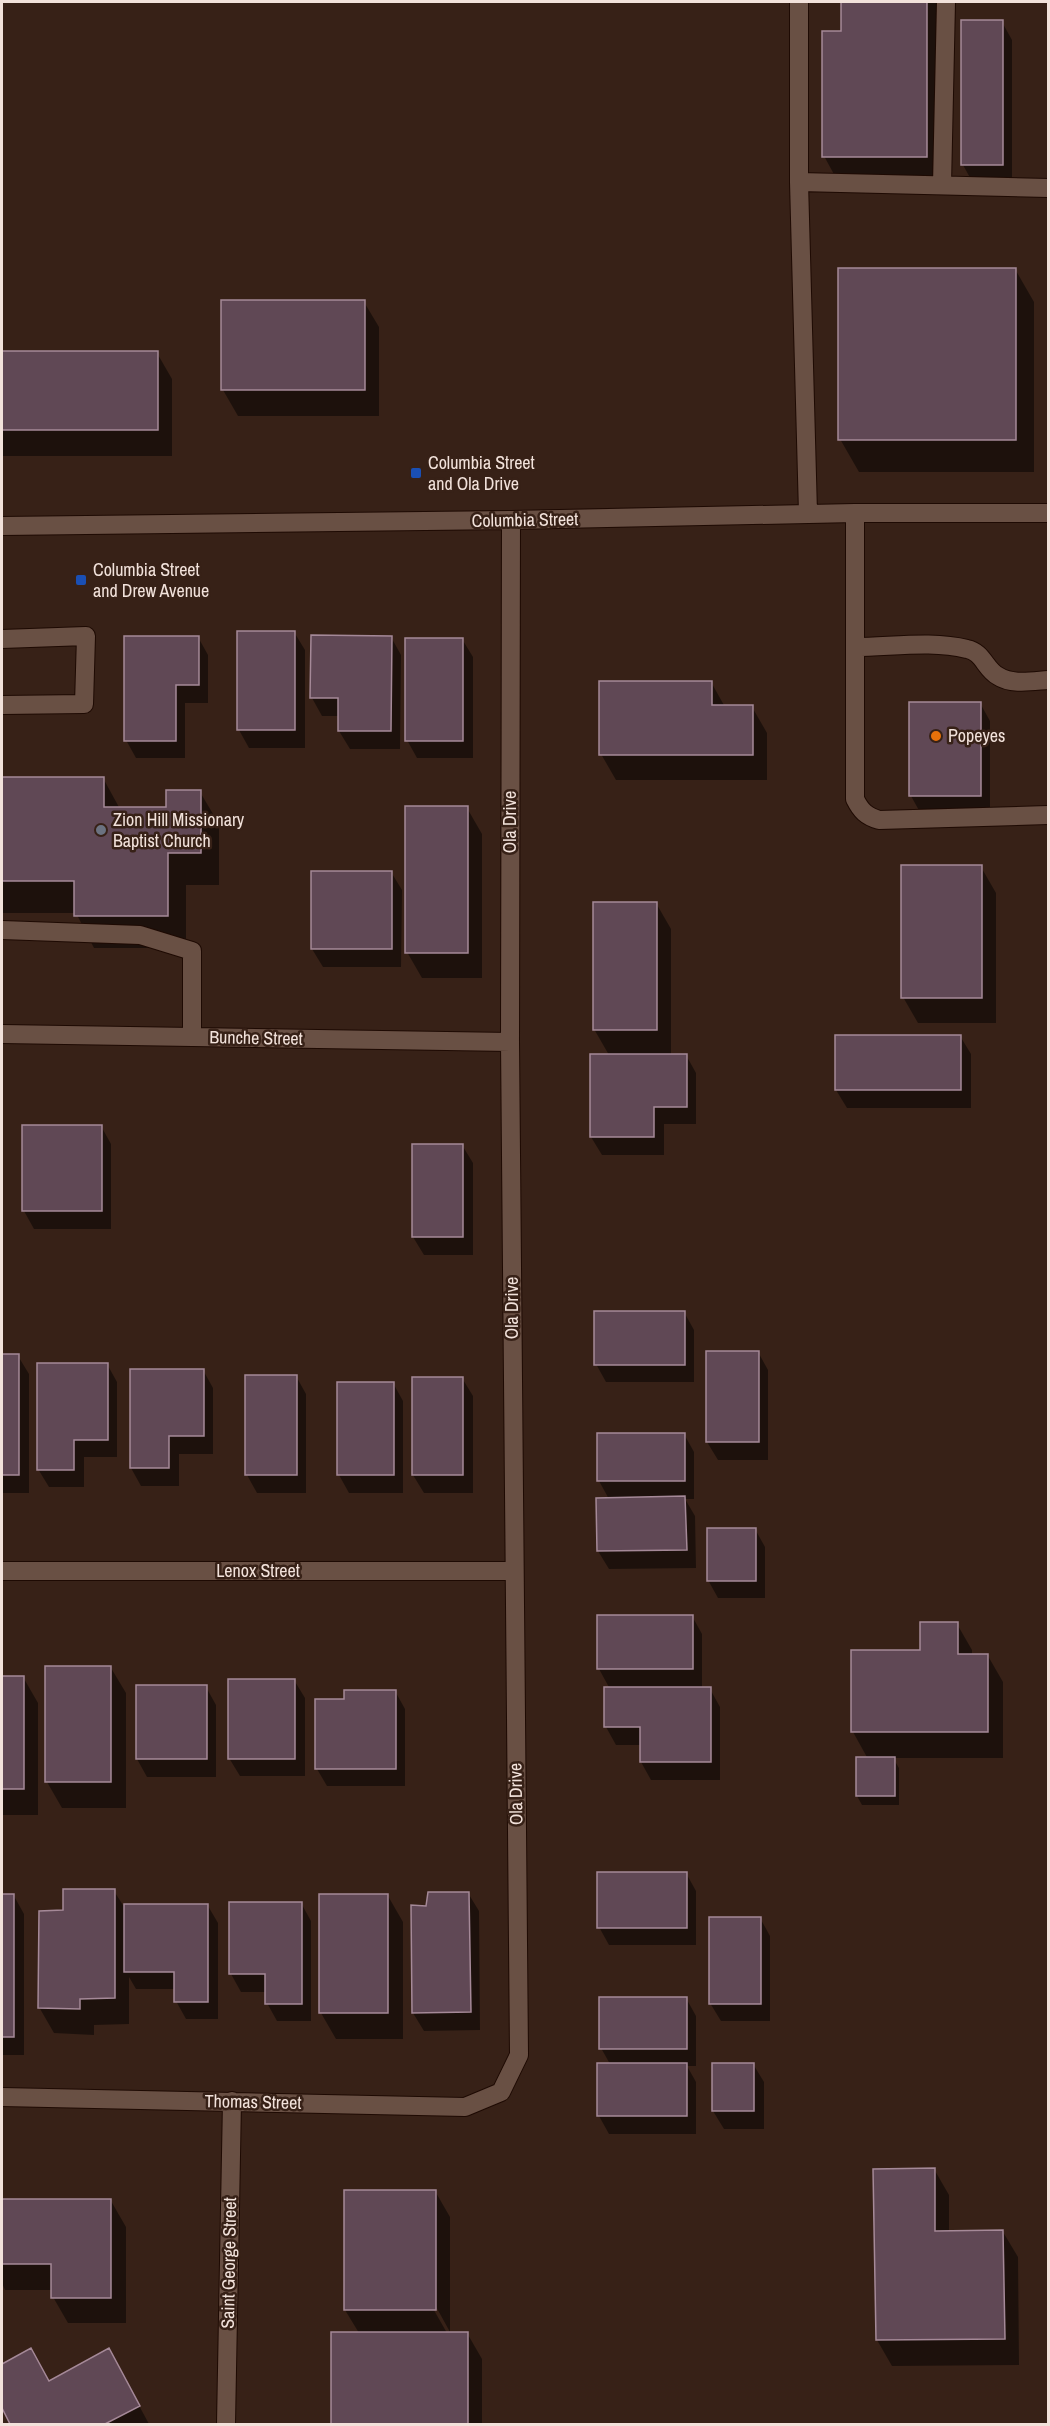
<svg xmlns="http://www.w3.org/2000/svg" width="1050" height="2426" font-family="'Archivo Narrow',sans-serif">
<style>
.shadow{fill:#0007}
.building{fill:#604855;stroke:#a58998;stroke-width:1.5}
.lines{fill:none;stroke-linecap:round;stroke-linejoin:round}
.minor-casing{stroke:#1e0a03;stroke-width:20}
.minor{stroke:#695044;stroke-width:18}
.transit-dot{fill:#1a4fb4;stroke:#372117;stroke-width:2}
.food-dot{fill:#e8710a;stroke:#372117;stroke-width:2}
.worship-dot{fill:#6b7280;stroke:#372117;stroke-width:2}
.labels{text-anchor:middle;stroke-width:5;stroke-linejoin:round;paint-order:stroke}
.poi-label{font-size:18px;fill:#f2e2db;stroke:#372117;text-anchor:start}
.street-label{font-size:18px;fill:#f2e2db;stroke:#372117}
</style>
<rect width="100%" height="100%" fill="#372117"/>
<path class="shadow" d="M843,2h102v187h-103l-18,-33 19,-123z
M1002,22l10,18v143h-39l-10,-18z
M1015,269l19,33v170h-175l-19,-33z
M364,302l15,25v89h-141l-15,-26z
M2,348l2,5h153l15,26v77h-170z
M294,632l11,18v98h-56l-10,-18z
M198,637l10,18v48h-23v55h-49l-10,-18z
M391,637l10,18 -1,94h-50l-11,-18v-15h-17l-10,-18z
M462,639l11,18v101h-56l-10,-18z
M711,682l14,25h27l15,26v47h-151l-15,-26z
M911,703h69l10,18v93h-69l-10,-18z
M2,778h101l17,31h48l32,-17 19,32v61h-33v63h-92l-18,-35h-74z
M467,808l15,26v144h-60l-15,-26z
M981,867l15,26v130h-78l-15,-26z
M391,872l11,18 -1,77h-78l-11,-18z
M656,903l15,26v126h15l10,18v51h-32v31h-62l-11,-18v-82h18l-15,-26z
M836,1036h124l11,18v54h-124l-11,-18z
M101,1126l10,18v85h-77l-10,-18z
M462,1145l11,18v92h-49l-11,-18z
M684,1312l10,18v52h-88l-10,-18z
M758,1352l10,18v90h-50l-11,-18z
M2,1356h16l11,18v119h-27z
M107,1364l10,18v75h-33v30h-35l-11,-18z
M203,1370l10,18v66h-34v32h-38l-10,-18z
M296,1376l10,18v99h-49l-10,-18z
M462,1378l11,18v97h-49l-11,-18z
M393,1383l10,18v92h-54l-10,-18z
M684,1434l10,18v47h-9l10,17 1,52 -87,1 -11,-18 -1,-52h12l-10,-18z
M755,1529l10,18v51h-47l-10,-18z
M599,1616h93l10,18v55h8l10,18v73h-69l-10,-18v-17h-25l-10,-18 4,-38 -11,-20z
M957,1624l15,26v6h16l15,26v76h-110l6,10v37h-37l-5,-9 11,-37 -15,-27 69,-81z
M111,1668l15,25v115h-64l-15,-26z
M2,1677h21l15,26v112h-36z
M294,1680l11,18v78h-65l-11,-18z
M137,1687h69l10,18v72h-69l-10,-18z
M395,1691l10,18v77h-78l-10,-17 28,-68z
M686,1873l10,18v54h-87l-10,-18z
M114,1891l12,19 82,-4 10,17v96h-32l-10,-18v-12h-40l-7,-12v47l-35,1v10l-40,-2 -15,-26 26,-95z
M468,1893l11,18 1,119 -56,1 -11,-18 15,-105z
M2,1896h12l10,18v141h-22z
M388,1896l15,26v117h-67l-15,-26z
M301,1903l10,18v100h-34l-10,-18v-11h-26l-10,-18z
M760,1918l10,18v85h-49l-11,-18z
M686,1998l10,18v50h-9l9,16v52h-87l-10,-18 11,-52 -9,-16z
M753,2064l11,18v47h-40l-11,-18z
M934,2169l15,26v38l54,-1 15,25 1,108 -127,1 -15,-26 -2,-170z
M345,2191h90l15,26v115l-16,-29 -3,2 16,28h20l15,26v65h-150v-91h27l-14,-23z
M2,2201h109l15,26v96h-58l-15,-26v-7h-48l-3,-7z
M31,2350l18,32 74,-6 26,48h-137l-10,-19v-39z"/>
<path class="building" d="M841,2h86v155h-105v-126h19z
M961,20h42v145h-42z
M838,268h178v172h-178z
M221,300h144v90h-144z
M2,351h156v79h-156z
M237,631h58v99h-58z
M311,635l81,1 -1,95h-53v-33h-28z
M124,636h75v49h-23v56h-52z
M405,638h58v103h-58z
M599,681h113v24h41v50h-154z
M909,702h72v94h-72z
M2,777h102v30h62v-17h35v63h-33v63h-94v-35h-72z
M405,806h63v147h-63z
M901,865h81v133h-81z
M311,871h81v78h-81z
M593,902h64v128h-64z
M835,1035h126v55h-126z
M590,1054h97v53h-33v30h-64z
M22,1125h80v86h-80z
M412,1144h51v93h-51z
M594,1311h91v54h-91z
M706,1351h53v91h-53z
M2,1354h17v121h-17z
M37,1363h71v77h-34v30h-37z
M130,1369h74v67h-35v32h-39z
M245,1375h52v100h-52z
M412,1377h51v98h-51z
M337,1382h57v93h-57z
M597,1433h88v48h-88z
M685,1496l2,54 -90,1 -1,-53z
M707,1528h49v53h-49z
M597,1615h96v54h-96z
M920,1622h38v32h30v78h-137v-82h69z
M45,1666h66v116h-66z
M2,1676h22v113h-22z
M228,1679h67v80h-67z
M136,1685h71v74h-71z
M604,1687h107v75h-71v-35h-36z
M344,1690h52v79h-81v-70h29z
M856,1757h39v39h-39z
M597,1872h90v56h-90z
M63,1889h52v109l-35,1v10l-42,-1 1,-97 24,-1z
M428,1892h41l2,120 -59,1 -1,-108 15,1z
M2,1894h12v143h-12z
M319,1894h69v119h-69z
M229,1902h73v102h-37v-30h-36z
M124,1904h84v98h-34v-30h-50z
M709,1917h52v87h-52z
M599,1997h88v52h-88z
M597,2063h90v53h-90z
M712,2063h42v48h-42z
M935,2168v63l68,-1 2,109 -129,1 -3,-171z
M344,2190h92v120h-92z
M2,2199h109v99h-60v-34h-49z
M331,2332h137v92h-137z
M31,2348l18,33 60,-33 31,58 -35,18h-95l-8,-16v-44z"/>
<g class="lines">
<defs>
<path id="minor" d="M799,182v-180
M942,185l4,-183
M808,513l-9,-331 249,6
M855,513v286c6,12 11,17 24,21l169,-5
M2,526l509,-6 344,-7h193
M2,639l84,-3 -2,68 -82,1
M855,647c36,0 77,-7 112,2 16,3 18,20 31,27 13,9 35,5 50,4
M2,930l138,5 52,16v86
M2,1034l508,8
M2,1571h512
M2,2097l463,10 36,-15 18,-37 -9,-1013 1,-522
M226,2424l6,-323"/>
</defs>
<use href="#minor" class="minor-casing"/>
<use href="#minor" class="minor"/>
</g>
<g class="transit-dot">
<rect x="410" y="467" width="12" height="12" rx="3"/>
<rect x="75" y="574" width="12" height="12" rx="3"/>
</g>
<circle class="food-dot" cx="936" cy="736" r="6"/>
<circle class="worship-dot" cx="101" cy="830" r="6"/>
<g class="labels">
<g class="poi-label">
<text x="428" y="469">Columbia Street<tspan x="428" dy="21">and Ola Drive</tspan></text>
<text x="93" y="576">Columbia Street<tspan x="93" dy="21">and Drew Avenue</tspan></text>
<text x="948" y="742">Popeyes</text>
<text x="113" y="826">Zion Hill Missionary<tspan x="113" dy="21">Baptist Church</tspan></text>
</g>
<g class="street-label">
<text transform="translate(525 520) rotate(-1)" y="6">Columbia Street</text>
<text transform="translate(510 822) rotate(-90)" y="6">Ola Drive</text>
<text transform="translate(256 1038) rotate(1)" y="6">Bunche Street</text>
<text transform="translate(512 1308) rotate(-90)" y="6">Ola Drive</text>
<text x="258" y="1577">Lenox Street</text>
<text transform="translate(516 1794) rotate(-91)" y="6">Ola Drive</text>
<text transform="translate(253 2102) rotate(1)" y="6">Thomas Street</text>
<text transform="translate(229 2263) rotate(-89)" y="6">Saint George Street</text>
</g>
</g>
<rect width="1050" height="2426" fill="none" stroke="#f2e2db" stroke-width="6"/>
</svg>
